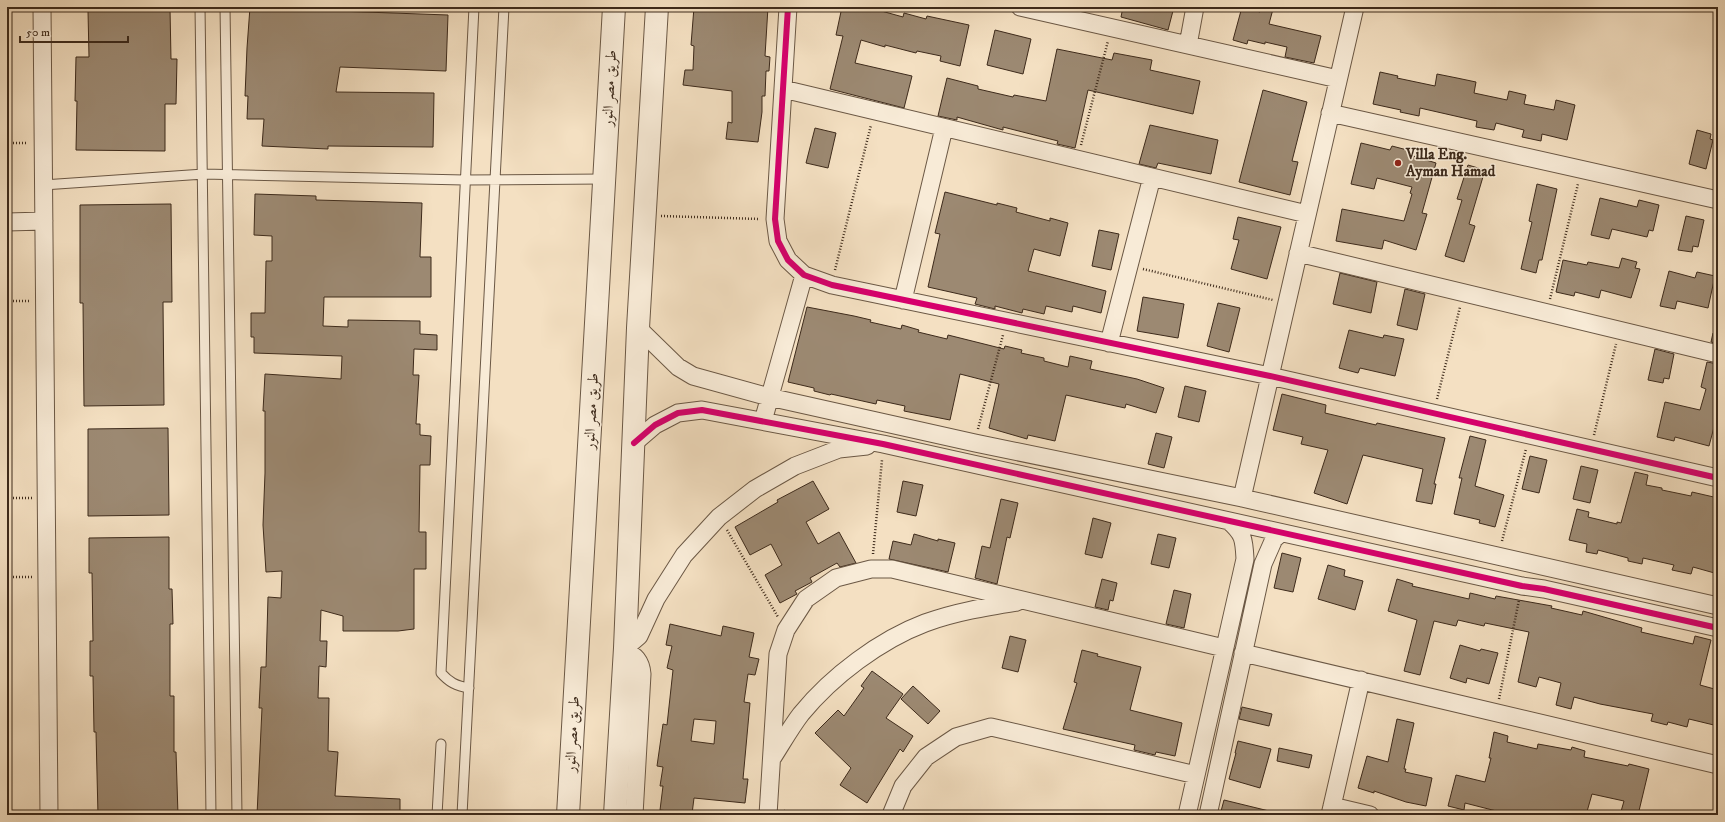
<svg xmlns="http://www.w3.org/2000/svg" width="1725" height="822" font-family="'IM FELL DW Pica',Amiri,serif">
<style>
.building{fill:#9c8972;stroke:#3d2a1b;fill-rule:evenodd}
.lines{fill:none;stroke-linecap:round;stroke-linejoin:round}
.service-casing{stroke:#6b5845;stroke-width:11}
.minor-casing{stroke:#6b5845;stroke-width:19}
.tertiary-casing{stroke:#6b5845;stroke-width:24}
.path{stroke:#3d2a1b;stroke-width:2.5;stroke-dasharray:1 2;stroke-linecap:butt}
.service{stroke:#f8ebd7;stroke-width:9}
.minor{stroke:#f8ebd7;stroke-width:17}
.tertiary{stroke:#f8ebd7;stroke-width:22}
.cycleway-casing{stroke:#f8ebd7;stroke-width:8}
.cycleway{stroke:#d6006c;stroke-width:6}
.poi-dot{fill:#8f2418;stroke:#f8ebd7;stroke-width:1.5}
.labels{text-anchor:middle;stroke-width:3;stroke-linejoin:round;paint-order:stroke}
.street-label{font-size:15px;fill:#3d2a1b;stroke:#f8ebd7}
.poi-label{font-size:15px;font-weight:bold;fill:#3d2a1b;stroke:#f8ebd7;text-anchor:start}
</style>
<rect width="100%" height="100%" fill="#f4e0c2"/>
<filter id="stains"><feTurbulence type="fractalNoise" baseFrequency=".005" numOctaves="4"/><feColorMatrix values="0 0 0 0 .2 0 0 0 0 .09 0 0 0 0 .02 0 0 0 .5 -.17"/></filter>
<radialGradient id="worn" r=".72"><stop offset=".6" stop-color="#630" stop-opacity="0"/><stop offset="1" stop-color="#630" stop-opacity=".3"/></radialGradient>
<path class="building" d="M250,7h64l23,2v2l111,4 -2,56 -106,-4 -4,25 98,1 -1,54 -105,-1v3l-66,-3 2,-27h-17l1,-23h-3l2,-48z
M694,7h74l-3,49 5,1 -1,14h-3l-1,25h-3v16l-4,30 -32,-3 2,-17 4,1v-32l-49,-6 2,-15h8l1,-24 -3,-1z
M842,7h25l36,10 1,-4 22,6 1,-3 42,9 -9,41 -20,-5 1,-5 -24,-5 -1,2 -31,-8v2l-24,-7 -6,23 57,13 -8,32 -74,-19 13,-53 -7,-1z
M1123,7h51l-6,23 -47,-13z
M1242,7l18,5 1,-5 12,2 -4,15 52,12 -7,27 -29,-6 2,-10 -22,-5v2l-17,-4 -1,4 -14,-4z
M170,9l1,50h6l-1,45h-11v47l-89,-1 1,-49h-2l1,-44h13l-1,-46z
M995,30l36,9 -8,35 -36,-9z
M1057,49l55,11 2,-7 38,7 -2,10 50,11 -7,33 -105,-24 -13,58 -18,-4 1,-3 -55,-14v3l-46,-13v3l-19,-4 9,-38 31,8v3l35,8 1,-2 32,6z
M1380,72l18,4 -1,2 38,8 2,-12 20,4 19,4 -2,11 33,7 2,-9 17,4 -2,9 30,6 2,-10 19,5 -8,35 -25,-6 -1,7 -19,-4 2,-7 -28,-7 -2,7 -18,-3 1,-6 -57,-13 -1,8 -19,-4 1,-2 -28,-6z
M1263,90l44,12 -15,59 6,1 -8,33 -51,-13z
M1150,125l68,15 -7,34 -53,-11 -2,5 -17,-4z
M815,128l21,5 -8,35 -22,-5z
M1697,130l14,4 -1,5 3,1 -7,29 -17,-5z
M1361,143l29,7 2,-4 19,5 -1,4 26,8 -14,50 5,1 -11,36 -32,-10 -2,9 -46,-8 6,-32 62,12 8,-27 -2,-1 2,-6 -35,-9 -3,11 -23,-5z
M1468,165l17,5 -16,54 6,2 -11,36 -19,-6 17,-56 -5,-1z
M1537,184l20,5 -15,71h-3l-3,13 -15,-4 11,-47 -3,-1z
M945,192l52,13v-2l20,5 -1,4 34,9v-3l18,5 -8,33 -26,-7 -6,22 78,20 -5,22 -28,-7 -1,6 -26,-6 -2,8 -21,-5 -1,4 -27,-7v3l-20,-5 2,-6 -49,-11 12,-53 -5,-1z
M255,194l61,2v4l106,3 -2,54h11v40h-107l-1,29 25,1v-7l72,1v13l17,1v15l-23,-1 -1,26h6l-3,49h4v11l11,1 -1,29h-10l-1,67h7v37h-12v60l-16,2h-55v-15l-22,-6 -1,31h7l-1,26 -7,-1 -1,32h11l-1,53 10,1 -3,44 65,3v16h-143l5,-107h-3l2,-41h5l2,-70 13,1 1,-27 -16,1 -3,-47 2,-52v-62h-2l2,-37 76,5 1,-23 -88,-3v-16h-3v-24h14l1,-52h6v-25l-18,-1z
M1600,198l37,9 2,-7 20,5 -6,26 -4,-1 -2,7 -35,-8 -3,10 -18,-4z
M171,204l1,98h-9l1,103 -80,1 -1,-103h-3v-98z
M1686,216l18,4 -6,27 -5,-1 -1,6 -14,-2z
M1238,217l43,10 -14,52 -36,-10 8,-29 -6,-1z
M1099,230l20,4 -8,36 -19,-4z
M1622,258l15,4 -2,6 5,1 -9,29 -30,-8 -2,8 -24,-6 -1,4 -18,-4 7,-32 24,5 1,-3 31,6z
M1669,271l26,7 2,-6 18,4 -7,32 -31,-7 -2,8 -15,-3z
M1340,273l37,9 -6,31 -38,-9z
M1405,289l20,5 -8,36 -20,-5z
M1143,297l41,7 -6,34 -41,-7z
M1218,303l22,5 -11,44 -22,-6z
M807,307l47,9 17,4 -1,2 31,7 1,-4 17,5 -1,2 29,7 1,-4 56,14 1,-3 17,4 -1,3 23,5v3l24,6 2,-11 22,5 -2,8 47,10 27,9 -8,25 -30,-9 -1,4 -59,-13 -11,46 -27,-6 -1,4 -38,-11 10,-44 -39,-10 -10,46 -46,-9 1,-5 -28,-6 -1,4 -45,-10 -1,1 -16,-4v-3l-26,-6z
M1349,330l34,8 1,-3 20,4 -9,37 -35,-8 -2,5 -19,-5z
M1713,333l5,1v10l-7,-2z
M1655,349l19,5 -5,25 -5,-1 -1,5 -15,-3z
M1707,362l11,2v37l-4,14 3,1 -8,30 -34,-9 -1,4 -17,-4 8,-35 35,8 6,-21 -5,-2z
M1185,386l21,5 -7,31 -21,-5z
M1282,394l44,11 -1,8 51,12 1,-2 68,15 -11,46h2l-4,20 -16,-3 7,-32 -60,-14 -16,49 -33,-11 14,-43 -27,-6 2,-7 -30,-7z
M168,428l1,87 -81,1v-87z
M1156,433l16,4 -8,31 -16,-4z
M1470,436l16,4 -11,46 29,9 -9,32 -16,-4 1,-3 -26,-6 8,-36h-3z
M1530,456l17,4 -8,33 -17,-4z
M1581,466l17,4 -8,33 -17,-4z
M1635,472l13,3 -2,10 16,3v2l29,6 1,-4 26,6v76l-25,-7 -2,7 -19,-4 2,-5 -31,-7 -1,6 -14,-3v-3l-30,-8 -1,4 -11,-2 1,-8 -18,-4 8,-31 12,3 -1,5 29,7v-2l4,1z
M813,481l16,28 -23,13 12,22 21,-12 17,31 -16,4 -3,-4 -27,15 2,4 -17,9 2,3 -17,9 -15,-28 17,-10 -11,-21 -21,11 -15,-28 43,-25 -1,-2z
M903,481l20,4 -7,31 -19,-4z
M1001,499l17,4 -8,35 -3,-1 -10,47 -22,-6 7,-32 8,2z
M1093,518l18,5 -9,35 -17,-4z
M914,534l24,7v-2l17,4 -7,29 -59,-13 4,-18 18,4z
M1158,534l18,4 -7,30 -18,-4z
M169,537v52h3l1,35h-3v72h4v56h2l2,63h-80l-2,-83h-2l-1,-56h-3v-35h3l-1,-68h-3v-35z
M1282,553l19,5 -8,34 -19,-4z
M1328,565l17,5 -1,6 19,5 -8,29 -37,-11z
M1102,579l15,4 -4,18 -3,-1 -2,10 -13,-3z
M1397,579l16,5 -1,2 57,13 1,-6 25,6 1,-3 56,10 -1,2 31,7 1,-4 59,17 -1,4 52,12 2,-8 16,4 -11,45 18,5v36l-29,-7 -2,8 -19,-5 -1,3 -16,-4 2,-7 -53,-10 -26,-7 -3,12 -15,-4 5,-22 -22,-6 -3,10 -18,-5 11,-50 -44,-9 -1,3 -26,-6 -2,6 -22,-5 -14,54 -16,-4 13,-51 -29,-9z
M1174,590l17,4 -7,34 -18,-4z
M670,624l51,12 2,-10 31,7 -5,24 10,2 -4,16 -7,-1 -4,28 6,1 -7,76h5l-3,24 -51,-5 -2,16 -32,-4 3,-24h-3l3,-19 -6,-1 6,-42 4,1 6,-55 -6,-2 5,-22 -6,-1zM694,719l22,2 -2,23 -23,-3z
M1010,636l16,4 -8,32 -16,-4z
M1460,645l20,6 1,-2 17,4 -9,31 -22,-6 -1,5 -16,-5z
M1082,650l16,4 -1,2 44,11 -11,43 52,13 -7,33 -19,-4 -1,3 -21,-5 1,-5 -72,-16 14,-46 -3,-1z
M872,671l31,23 -17,24 27,18 -10,16 -3,-3 -33,54 -27,-18 11,-17 -36,-35 23,-23 6,6 20,-28 -3,-2z
M913,686l27,25 -12,13 -27,-25z
M1242,707l30,7 -3,12 -30,-7z
M1397,719l17,4 -10,46h2l-1,3 27,6 -6,28 -20,-4 -32,-11v2l-16,-5 9,-32 21,6z
M1494,732l14,4 -1,6 30,7 1,-5 33,6 1,-3 13,4 -1,6 44,9 1,-2 20,5 -11,46h-18l4,-14 -32,-7 -6,21h-74l-47,-12 -1,7 -16,-4 8,-31 29,7 6,-24h-2z
M1238,741l33,8 -11,39 -31,-9 7,-26h-1z
M1279,748l33,7 -3,13 -32,-7z
M1224,800l45,11v4h-49z"/>
<g class="lines">
<defs>
<path id="service" d="M200,7l11,808
M225,7l12,808
M43,185l161,-11 260,6 140,-1
M469,688c-13,-2 -20,-6 -28,-15l33,-666
M437,815l4,-71
M462,815l42,-808"/>
<path id="minor" d="M42,7l7,808
M788,7l-13,212 3,22 10,19 16,15 28,10 438,91 448,102
M1020,7l318,72
M1188,45l7,-38
M783,89l524,125
M1330,113l388,87
M7,222l37,-1
M1298,253l420,101
M903,300l41,-172
M638,328l40,39 15,9 76,21 206,46 267,55 476,108
M1109,343l43,-166
M763,421l41,-146
M634,443l21,-18 23,-12 24,-3 181,34 639,142 22,3 174,39
M1242,498l113,-491
M625,648l14,-12 17,-37 28,-44 35,-38 36,-28 40,-23 44,-17 28,-3
M625,652c11,3 16,10 17,22l-8,141
M1243,653l475,112
M773,757c9,-14 18,-30 28,-43 31,-38 79,-74 124,-91 30,-11 61,-16 92,-21
M1332,806l38,9
M768,815l10,-161 8,-24 20,-31 30,-21 35,-9h21l332,79
M891,815l12,-29 23,-29 30,-20 35,-10 205,48
M1187,815l58,-256c-1,-19 -1,-25 -16,-38
M1208,815l55,-251 11,-25 7,-6
M1330,815l31,-135"/>
<path id="tertiary" d="M568,815l46,-808
M615,815l10,-167 13,-320 19,-321"/>
</defs>
<use href="#service" class="service-casing"/>
<use href="#minor" class="minor-casing"/>
<use href="#tertiary" class="tertiary-casing"/>
<path class="path" d="M7,143h21
M1081,145l27,-104
M661,216l99,3
M1143,269l130,31
M835,270l36,-145
M1550,299l28,-115
M7,301h23
M1437,399l23,-92
M978,429l25,-94
M1594,435l22,-91
M7,498h25
M727,530l51,87
M1502,541l24,-92
M873,554l9,-94
M7,577h25
M1499,699l20,-99
M784,811l47,4
M649,814l8,1"/>
<use href="#service" class="service"/>
<use href="#minor" class="minor"/>
<use href="#tertiary" class="tertiary"/>
<defs>
<path id="cycleway" d="M788,7l-13,212 3,22 10,19 16,15 28,10 438,91 448,102
M634,443l21,-18 23,-12 24,-3 181,34 639,142 22,3 174,39"/>
</defs>
<use href="#cycleway" class="cycleway-casing"/>
<use href="#cycleway" class="cycleway"/>
</g>
<circle class="poi-dot" cx="1398" cy="163" r="4"/>
<g class="labels">
<g class="street-label">
<text transform="translate(609 88) rotate(-87)" y="5">طريق مصر النور</text>
<text transform="translate(591 411) rotate(-87)" y="5">طريق مصر النور</text>
<text transform="translate(572 734) rotate(-87)" y="5">طريق مصر النور</text>
</g>
<g class="poi-label">
<text x="1406" y="159">Villa Eng.<tspan x="1406" dy="17">Ayman Hamad</tspan></text>
</g>
</g>
<rect width="1725" height="822" fill="none" stroke="#f4e0c2" stroke-width="24"/>
<rect x="8" y="8" width="1709" height="806" fill="none" stroke="#3d2a1b" stroke-width="2"/>
<rect x="12" y="12" width="1701" height="798" fill="none" stroke="#3d2a1b"/>
<path d="M20 36v6h108v-6" fill="none" stroke="#3d2a1b" stroke-width="2"/>
<text x="26" y="36" font-size="12" fill="#3d2a1b" stroke="#f8ebd7" stroke-width="3" paint-order="stroke">50 m</text>
<rect width="100%" height="100%" filter="url(#stains)"/>
<rect width="100%" height="100%" fill="url(#worn)"/>
</svg>
